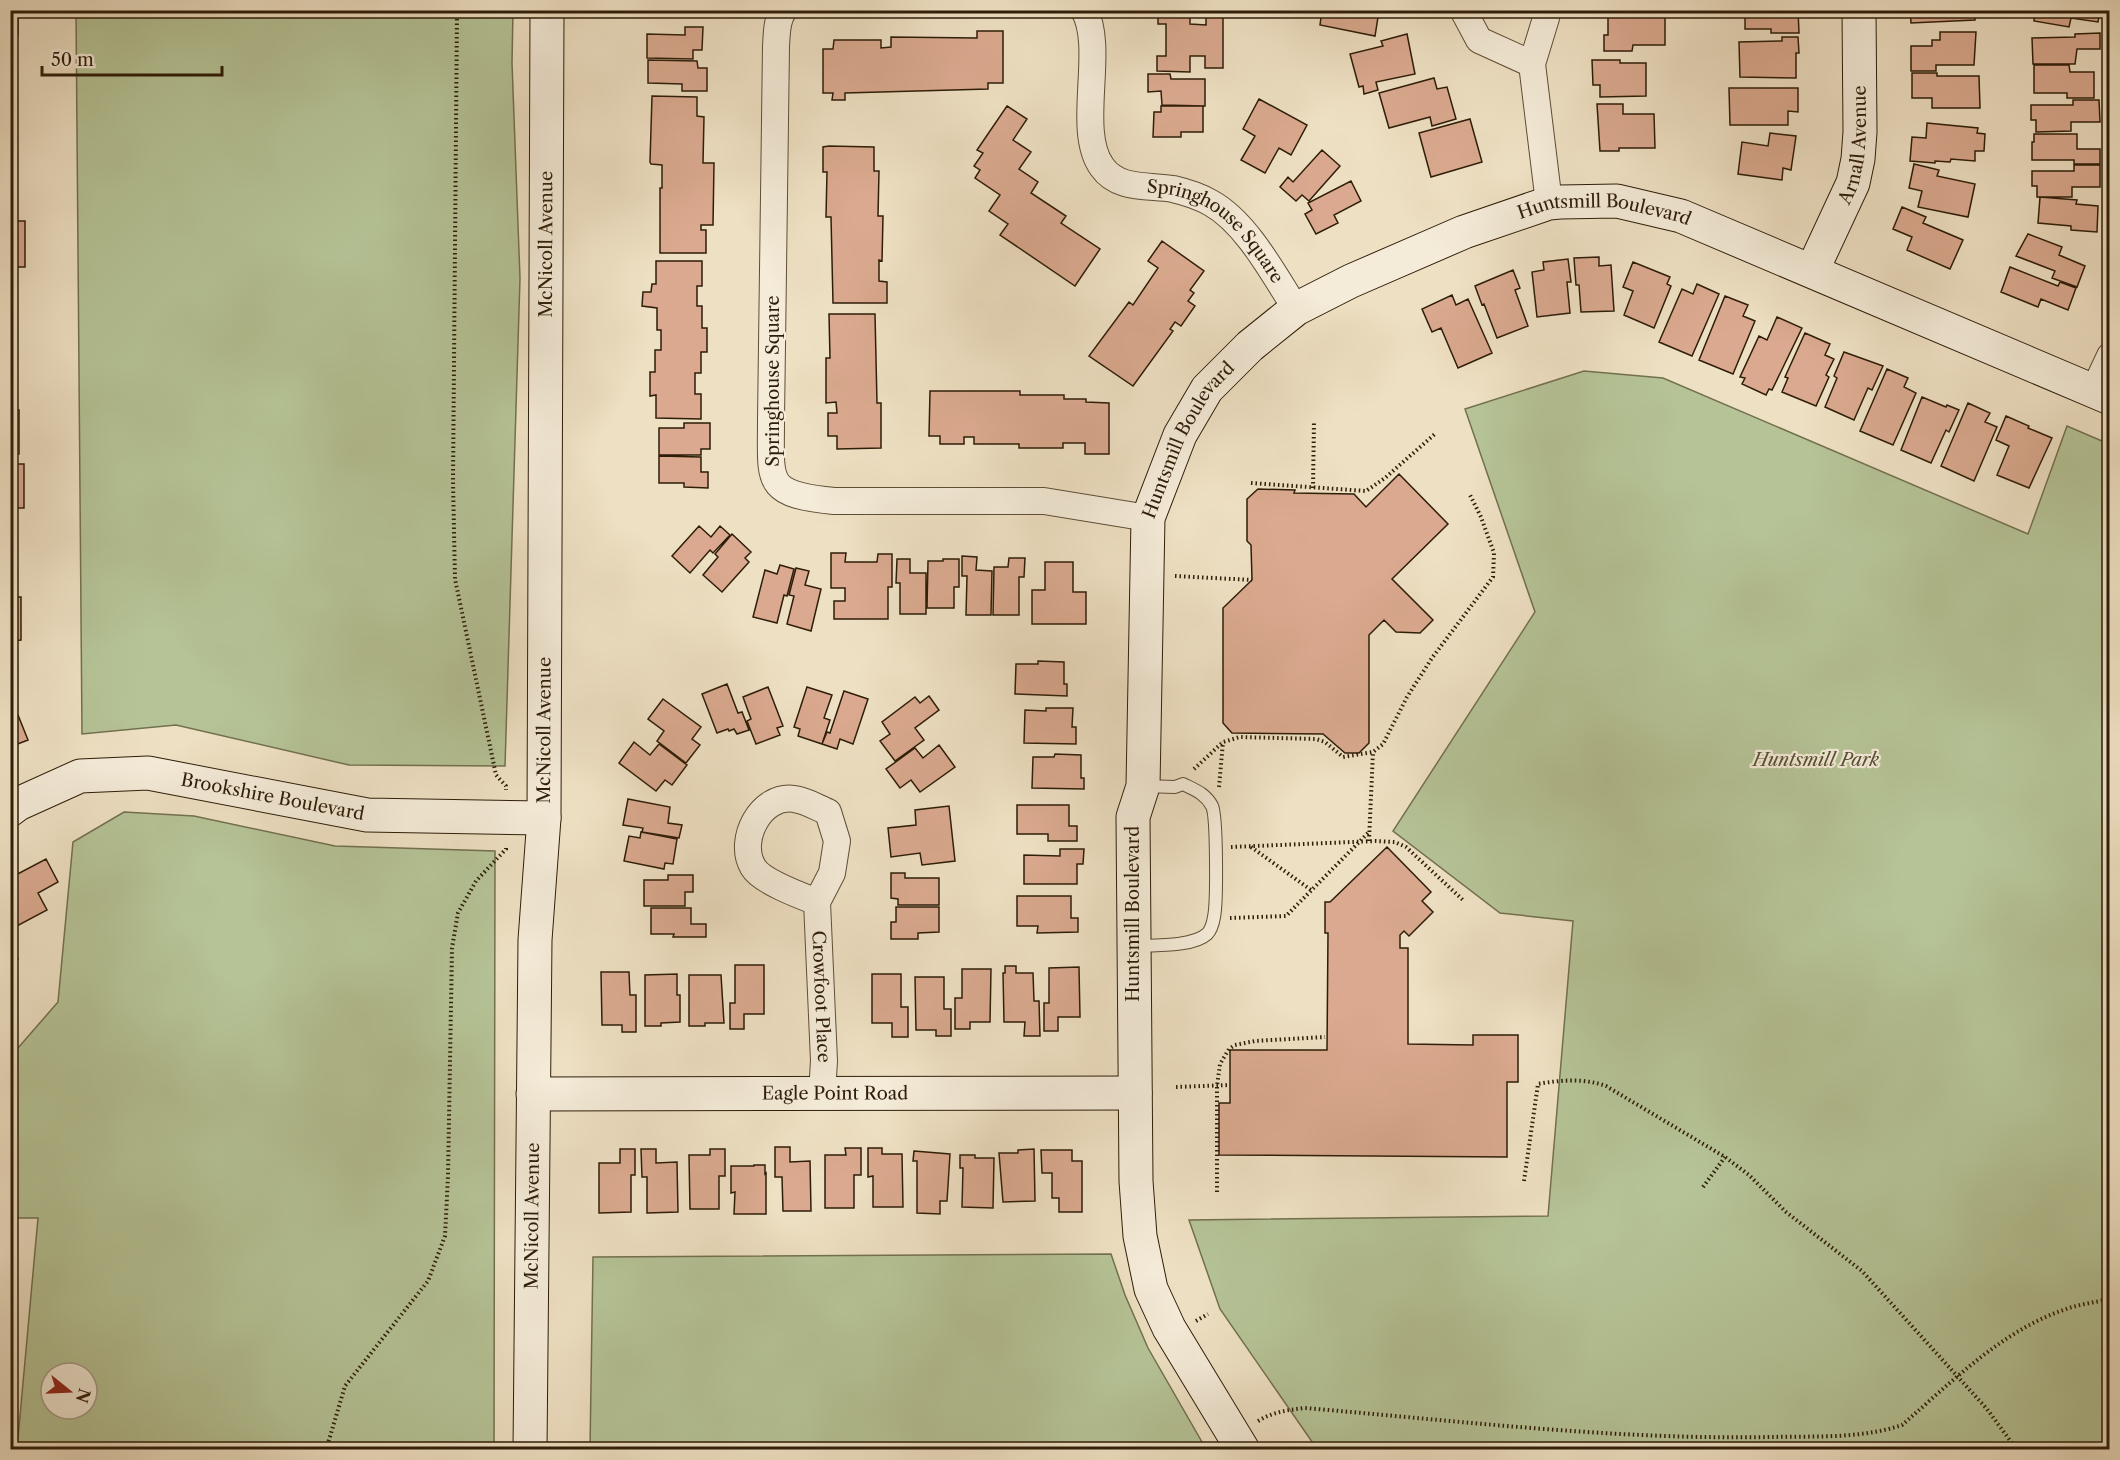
<svg xmlns="http://www.w3.org/2000/svg" width="2120" height="1460" font-family="'Libre Caslon Text',serif">
<style>
.green{fill:#b5c396;stroke:#72704f;stroke-width:1.5;fill-rule:evenodd}
.building{fill:#daa98f;stroke:#2e1d08;stroke-width:1.5}
.lines{fill:none;stroke-linecap:round;stroke-linejoin:round}
.lane-casing{stroke:#5e4e37;stroke-width:14}
.street-casing{stroke:#5e4e37;stroke-width:28}
.secondary-casing{stroke:#2e1d08;stroke-width:35}
.path{stroke:#2e1d08;stroke-width:4;stroke-dasharray:1.5 3;stroke-linecap:butt}
.lane{stroke:#f4ebd8;stroke-width:12}
.street{stroke:#f4ebd8;stroke-width:26}
.secondary{stroke:#f4ebd8;stroke-width:33}
.labels{text-anchor:middle;stroke-width:4.5;stroke-linejoin:round;paint-order:stroke}
.street-label{font-size:18px;fill:#2e1d08;stroke:#f4ebd8}
.park-label{font-size:18px;font-style:italic;fill:#564f33;stroke:#f4ebd8}
</style>
<rect width="100%" height="100%" fill="#eee0c3"/>
<filter id="stains"><feTurbulence type="fractalNoise" baseFrequency=".00333" numOctaves="4"/><feColorMatrix values="0 0 0 0 .2 0 0 0 0 .09 0 0 0 0 .02 0 0 0 .5 -.17"/></filter>
<radialGradient id="worn" r=".72"><stop offset=".6" stop-color="#630" stop-opacity="0"/><stop offset="1" stop-color="#630" stop-opacity=".3"/></radialGradient>
<path class="green" d="M76,11h437l-1,52 8,215 -15,488 -156,-1 -173,-40 -94,9z
M1584,371l79,7 365,156 39,-108 42,18v1005h-792l-97,-140 -31,-89 359,-4 25,-295 -73,-8 -107,-82 142,-219 -70,-203z
M124,812l70,4 141,30 160,5 -1,598h-477l21,-231h-27v-162l47,-54 15,-160zM51,1373h36v36h-36z
M1111,1254l14,41 23,53 58,101h-616l3,-192z"/>
<path class="building" d="M10,10h8v25h-8z
M1158,10h32v14l16,1v-11l17,-1v55h-18v-12h-15v16l-33,-1v-15h9v-32h-8z
M1322,10h61v2l-4,-1 -4,25 -55,-11z
M1608,10l57,2v33h-32l-1,6h-28v-16h4z
M1745,10h53l1,23h-28v-4h-26z
M1910,10h65v10l-64,3z
M2033,10h67l-2,12 -27,-4 -2,9 -35,-6 1,-10z
M685,27h18l-1,23h-9v9l-46,-1v-24l38,1z
M977,31h26v52h-15v6l-143,4v7h-13l1,-7h-10v-44h10l1,-9h47v8l10,-1v-10l86,1z
M1940,32h36l-2,33h-38v6h-25v-25h21v-6h8z
M2100,33v16h-23l-2,15h-42l-1,-26 43,-1v-3z
M1407,34l8,40 -39,8 2,8 -14,4 -1,-8 -4,1 -9,-33 33,-8 -2,-5z
M1782,37h16l1,16h-3v25l-56,-1 -1,-35 43,-1z
M10,53h4v44h-4z
M648,60l49,1 1,7h9v23h-25v-7l-34,-1z
M1592,60h28v3h26v33l-46,1v-12h-7z
M2034,65h35l1,7h24v26h-27v-5h-33z
M1912,73h25v3h42l1,32h-48v-10h-20z
M1148,74h22l1,5h34v27l-43,-1 -1,-14 -13,1z
M1434,78l3,11 10,-2 9,32 -24,7 -2,-9 -41,11 -10,-35z
M1729,88h69v24l-10,-1v14h-58z
M652,96l45,1v19l7,1 -1,46h11l-1,62h-12v5h5v23h-46v-65h2v-23l-11,-1 -1,-2z
M1259,99l48,26 -16,30 -12,-7 -14,25 -24,-13 14,-24 -12,-7z
M2073,100h26l1,22h-29v9l-35,1v-12h-5v-15h42z
M1597,104h26v10h31l1,34h-36v3h-19z
M1007,106l20,13 -14,21 18,12 -12,17 19,13 -7,11 35,23 -5,7 39,26 -25,37 -75,-51 8,-11 -19,-13 11,-16 -25,-17 5,-8 -6,-4 9,-13 -6,-3z
M1161,106h42v26h-22v5h-28l1,-25h7z
M10,110h6v46h-6z
M1470,119l12,43 -51,15 -12,-44z
M1927,123l51,5 -1,5 8,1 -1,17h-9v10l-24,-2 -1,3 -15,-1v2l-25,-2 2,-24 14,1z
M1770,133l26,3 -5,34 -8,-2 -1,12 -44,-6 4,-32 26,4z
M2034,134h43v15h23v15h-26v-4h-42v-18h2z
M829,146l45,1v24h5l-1,45h5l-1,45 -3,-1v21l8,1v21h-54l-2,-86h-5l1,-45h-4v-25z
M1322,150l18,16 -31,35 -7,-6 -6,6 -16,-14 8,-10 5,5z
M1914,164l25,6 -2,6 38,8 -7,33 -50,-10 4,-16 -13,-3z
M2074,165h26v22h-28v10h-35v-11h-5v-15h42z
M10,168h4v43h-4z
M1351,181l10,20 -27,14 4,8 -22,11 -11,-20 7,-4 -4,-7z
M2040,197l37,3 -1,4 22,2 -1,26 -26,-2v-4l-33,-3z
M1902,207l24,10 -3,6 40,17 -13,29 -43,-19 5,-13 -19,-8z
M10,221h15v46h-15z
M2028,234l34,13 -3,8 26,11 -8,21 -25,-9 3,-7 -39,-15z
M1162,241l42,30 -14,19 4,3 -6,8 7,5 -14,20 -6,-4 -5,7 3,2 -40,55 -44,-30 40,-54 4,3 25,-37 -10,-7z
M1599,257v9l12,-1 3,46 -33,1 -2,-27h-3l-2,-27z
M1568,259l3,23h-4l3,31 -33,4 -5,-45 12,-2 -1,-8z
M656,261h46v25h-5v20h5v22h5v24h-6v21h-6v21h6v25l-45,-1v-23l-6,1v-24h5v-22h6v-20h-4v-22l-15,-2 1,-14h8l1,-8h4z
M1633,262l37,15 -3,7 4,2 -17,42 -30,-13 9,-24 -10,-4z
M2010,267l48,19 2,-4 16,6 -8,22 -27,-11 -3,8 -37,-15z
M1513,270l7,18 -5,2 13,36 -31,12 -13,-34 -2,1 -7,-19z
M10,283h4v43h-4z
M1697,284l22,10 -27,62 -33,-14 23,-53 11,5z
M1452,295l4,10 12,-6 24,54 -34,15 -17,-40 -9,4 -10,-23z
M1725,296l23,9 -5,11 12,5 -22,53 -34,-14z
M829,314h46l2,89h4v45l-44,1v-13h-9v-23h9l-1,-11 -10,1v-45h4z
M1777,317l25,11 -30,62 -3,-1 -3,6 -24,-11 3,-6 -5,-1 19,-41 8,4z
M1805,333l25,11 -5,11 9,4 -8,16 3,2 -13,29 -34,-14 6,-14 -3,-1z
M1844,352l39,14 -11,24 -4,-2 -14,32 -29,-13 12,-29 -3,-2z
M1887,369l21,9 -4,9 12,6 -23,52 -33,-14z
M930,391h90v4h44v4h22v3l23,1v51h-24v-11h-22v5h-44v-4h-45v-7h-10v7h-24v-8h-11z
M1922,397l24,10 1,-2 12,5 -10,22 -3,-2 -15,33 -30,-13z
M1968,403l22,10 -5,9 12,5 -23,54 -33,-15z
M10,410h9v44h-9z
M2006,416l23,10 -1,2 24,10 -23,50 -32,-13 12,-29 -13,-6z
M684,423h26v26h-9v6h-42v-27h25z
M659,456l42,1v15h7v16l-24,-1v-4h-25z
M10,464h14v44h-14z
M1399,474l49,50 -56,55 41,41 -13,13 -24,-1 -12,-12 -15,15v108l-10,10h-14l-22,-19 -91,-1 -9,-10v-115l29,-28 -1,-35 -4,-4v-42l11,-10 37,1 -1,3 60,1 12,13z
M10,520h6v53l-6,1z
M699,526l12,11 9,-11 10,9 -17,18 -3,-3 -20,23 -18,-17z
M732,534l19,18 -6,6 4,4 -27,30 -19,-17 15,-18 -3,-3z
M831,553h15l-1,9h32l1,-8h14v33h-4v32h-54v-18h11v-13h-14z
M962,556l15,1 -1,13 16,1 -1,44h-25l1,-39h-5z
M1009,558h16l-1,19h-5v38h-26l1,-48h14z
M897,559h13v14h16v41h-26v-31h-4z
M943,559h16v28h-5v21h-27l1,-47h15z
M1045,562h28v30h13v32h-54v-34h13z
M780,565l14,4 -7,27 -3,-1 -7,28 -24,-6 12,-47 12,4z
M796,568l13,3 -4,14 16,4 -10,42 -24,-7 7,-28 -5,-1z
M10,597h11v43l-11,1z
M1038,661l26,1v22h3v12l-52,-2 1,-30h22z
M727,684l11,29 4,-1 7,18 -12,4 -3,-5 -5,2 -1,-2 -11,4 -15,-39z
M768,687l15,39 -6,2 3,7 -24,9 -9,-23 4,-2 -8,-22z
M807,687l25,8 -8,23 6,2 -8,24 -24,-8 2,-7 -6,-2z
M844,691l24,8 -15,45 -13,-5 -3,10 -15,-5 5,-12 3,1z
M929,696l10,14 -24,18 9,12 -29,21 -15,-20 10,-7 -8,-12 33,-25 5,6z
M663,699l38,28 -9,12 8,6 -14,18 -29,-22 7,-10 -16,-12z
M14,705l14,35 -18,7v-41z
M1046,708h27l-1,19h4v17l-52,-1 1,-33 21,1z
M634,742l16,13 9,-11 28,21 -15,20 -7,-5 -9,11 -37,-28z
M939,745l16,22 -35,25 -9,-12 -11,8 -14,-19 29,-21 8,10z
M1055,754l26,1v23h3v11l-52,-1 1,-31h21z
M628,799l42,8 -2,16 14,2 -3,13 -37,-6 1,-4 -20,-3z
M1017,805h52v21h8v15h-29v-7h-31z
M949,806l6,55 -33,4 -2,-12 -29,4 -3,-29 28,-3 -1,-15z
M641,832l36,7 -4,25 -8,-1 -1,6 -40,-8 5,-25 11,2z
M1387,847l44,45 -9,9 11,11 -24,24 -5,-5 -4,4v13h8v96l65,1v-10h45v47h-11v75l-288,-2v-52h11v-53h97l1,-117h-3v-31h5z
M1060,849h24l-1,15h-6v20h-53v-29l36,1z
M46,859l12,23 -20,11 9,17 -32,17 -5,-9v-40z
M891,873h14v5h34v27h-41v-6l-7,-1z
M668,875h25v17h-8v14h-41v-26h24z
M1017,896h54v22h7v14l-41,1 1,-7h-21z
M896,907h43v25l-21,1v6h-27v-17h5z
M651,908h40v16h15v13h-33l1,-3h-23z
M10,944l8,15 -8,4z
M735,965h29v49h-20v15h-14v-26h5z
M1005,966h11v7h17l1,28h5l1,35h-16l1,-14h-21l-1,-49h2z
M1079,967l1,50h-22v14h-14v-28h5v-35z
M962,969h29l-1,53h-20v7h-15v-31h7z
M601,972h28l1,23h6v37h-14v-7h-20z
M677,974v21h3v27l-19,1v3h-16v-51z
M872,974h29v33h7v30h-16v-14h-20z
M689,975h32l3,48h-19v3h-16z
M915,977h29v32h7v27h-15v-6h-20z
M775,1147h15v15l20,-1 1,50h-28l-1,-34h-7z
M845,1148h16v27h-7v33h-29v-53h21z
M868,1148h14v6h20l1,53h-30v-31l-5,1z
M620,1149h15v26h-4v37l-32,1v-50h21z
M641,1149h15v14l21,-1 1,50 -31,1v-36h-5z
M710,1149h15v27h-6v33h-29l-1,-54h21z
M1034,1149l1,52 -32,1 -4,-49h19v-3z
M1041,1150h31v11h10v51h-23v-14h-7v-25h-10z
M914,1151l36,3 -3,47h-7v13l-23,-1v-52h-4z
M960,1155h15v3h19l-1,50 -31,-1 1,-39h-3z
M754,1165h11v9l1,-1v41h-32l1,-22 -4,1v-27h23z"/>
<g class="lines">
<defs>
<path id="lane" d="M1134,946c19,-1 59,1 73,-12 4,-4 6,-11 7,-17 3,-14 3,-101 -2,-111 -6,-12 -17,-16 -29,-22l-8,3 -32,-1"/>
<g id="street">
<path d="M784,10c-8,10 -7,24 -8,36l-5,374c0,63 -7,74 63,81h210l104,17"/>
<path id="s1" d="M1084,10c22,39 -9,120 18,157 16,23 46,18 71,22 13,3 26,7 38,14 36,20 63,72 85,106"/>
<path d="M1463,10l16,30 53,24"/>
<path d="M1545,10l1,8 -14,46 17,139"/>
<path d="M2094,390l16,-34"/>
<path id="s2" d="M817,902c-16,-6 -56,-21 -64,-35 -16,-27 8,-73 41,-68 11,1 24,9 34,13l9,29 -5,32 -15,29 7,159 -2,32"/>
</g>
<g id="secondary">
<path id="s3" d="M1812,271l41,-88 5,-24 2,-27 -1,-122"/>
<path id="s4" d="M10,810l8,-6 62,-28 68,-3 219,42 177,3"/>
<path id="s5" d="M533,1094l602,-1"/>
<path id="s6" d="M530,1450l5,-510 9,-122 3,-808"/>
<path id="s7" d="M1243,1450l-74,-122 -18,-39 -11,-53 -4,-55 -3,-364 10,-31 5,-268 32,-83 27,-46 43,-43 46,-37 55,-28 113,-49 85,-29 11,-1 57,-1 64,15 429,182"/>
</g>
</defs>
<use href="#lane" class="lane-casing"/>
<use href="#street" class="street-casing"/>
<use href="#secondary" class="secondary-casing"/>
<path class="path" d="M457,10l-4,472 2,97 41,196 10,11v4
M1251,483l115,8 19,-13 51,-45
M1313,488l1,-67
M1175,576l77,4
M1194,769l29,-27 17,-5 76,2 9,3 18,15 30,-5 10,-8 24,-47 25,-39 61,-81 1,-24 -13,-36 -11,-22
M1219,787l4,-45
M1369,841l4,-89
M1231,847l144,-6 20,1 11,5 58,54
M1251,847l60,43
M1230,918l56,-2 84,-85
M1176,1087l54,-2
M1524,1181l14,-97c22,-4 46,-6 68,2l119,71 24,18 37,37 76,59 125,138 30,41
M1703,1187l22,-30
M1217,1192v-106l3,-22 9,-15 6,-4 20,-4 70,-4
M1196,1321l12,-7
M1258,1421c15,-9 29,-11 47,-13 155,13 311,32 466,29 43,-1 90,2 131,-12 50,-43 101,-96 167,-117 13,-4 27,-6 41,-9
M326,1450l19,-64 83,-105 17,-45 3,-60 4,-228 6,-35 18,-32 30,-32v-3"/>
<use href="#lane" class="lane"/>
<use href="#street" class="street"/>
<use href="#secondary" class="secondary"/>
</g>
<g class="labels">
<g class="street-label">
<text dy="6" stroke="none"><textPath href="#s3" startOffset="135">Arnall Avenue</textPath></text>
<text dy="6" stroke="none"><textPath href="#s7" startOffset="1552">Huntsmill Boulevard</textPath></text>
<text dy="6" stroke="none"><textPath href="#s1" startOffset="297">Springhouse Square</textPath></text>
<text dy="6" stroke="none"><textPath href="#s6" startOffset="1206">McNicoll Avenue</textPath></text>
<text transform="translate(773 381) rotate(-90)" y="6">Springhouse Square</text>
<text dy="6" stroke="none"><textPath href="#s7" startOffset="1048">Huntsmill Boulevard</textPath></text>
<text dy="6" stroke="none"><textPath href="#s6" startOffset="720">McNicoll Avenue</textPath></text>
<text dy="6" stroke="none"><textPath href="#s4" startOffset="273">Brookshire Boulevard</textPath></text>
<text transform="translate(1133 914) rotate(-90)" y="6">Huntsmill Boulevard</text>
<text dy="6" stroke="none"><textPath href="#s2" startOffset="396">Crowfoot Place</textPath></text>
<text dy="6" stroke="none"><textPath href="#s5" startOffset="302">Eagle Point Road</textPath></text>
<text dy="6" stroke="none"><textPath href="#s6" startOffset="234">McNicoll Avenue</textPath></text>
</g>
<g class="park-label">
<text x="1816" y="766">Huntsmill Park</text>
</g>
</g>
<rect width="2120" height="1460" fill="none" stroke="#eee0c3" stroke-width="36"/>
<rect x="12" y="12" width="2096" height="1436" fill="none" stroke="#2e1d08" stroke-width="3"/>
<rect x="18" y="18" width="2084" height="1424" fill="none" stroke="#2e1d08" stroke-width="1.5"/>
<g transform="translate(69 1391) rotate(108)"><circle r="28" fill="#f4ebd8" stroke="#a59985" stroke-width="1.5"/>
<path d="M0-4.5L10 22L0 15L-10 22Z" fill="#8f2418"/>
<text y="-9" font-size="16" font-weight="bold" text-anchor="middle" fill="#2e1d08">N</text>
</g>
<path d="M42 66v9h180v-9" fill="none" stroke="#2e1d08" stroke-width="3"/>
<text x="51" y="66" font-size="18" fill="#2e1d08" stroke="#f4ebd8" stroke-width="4.5" paint-order="stroke">50 m</text>
<rect width="100%" height="100%" filter="url(#stains)"/>
<rect width="100%" height="100%" fill="url(#worn)"/>
</svg>
